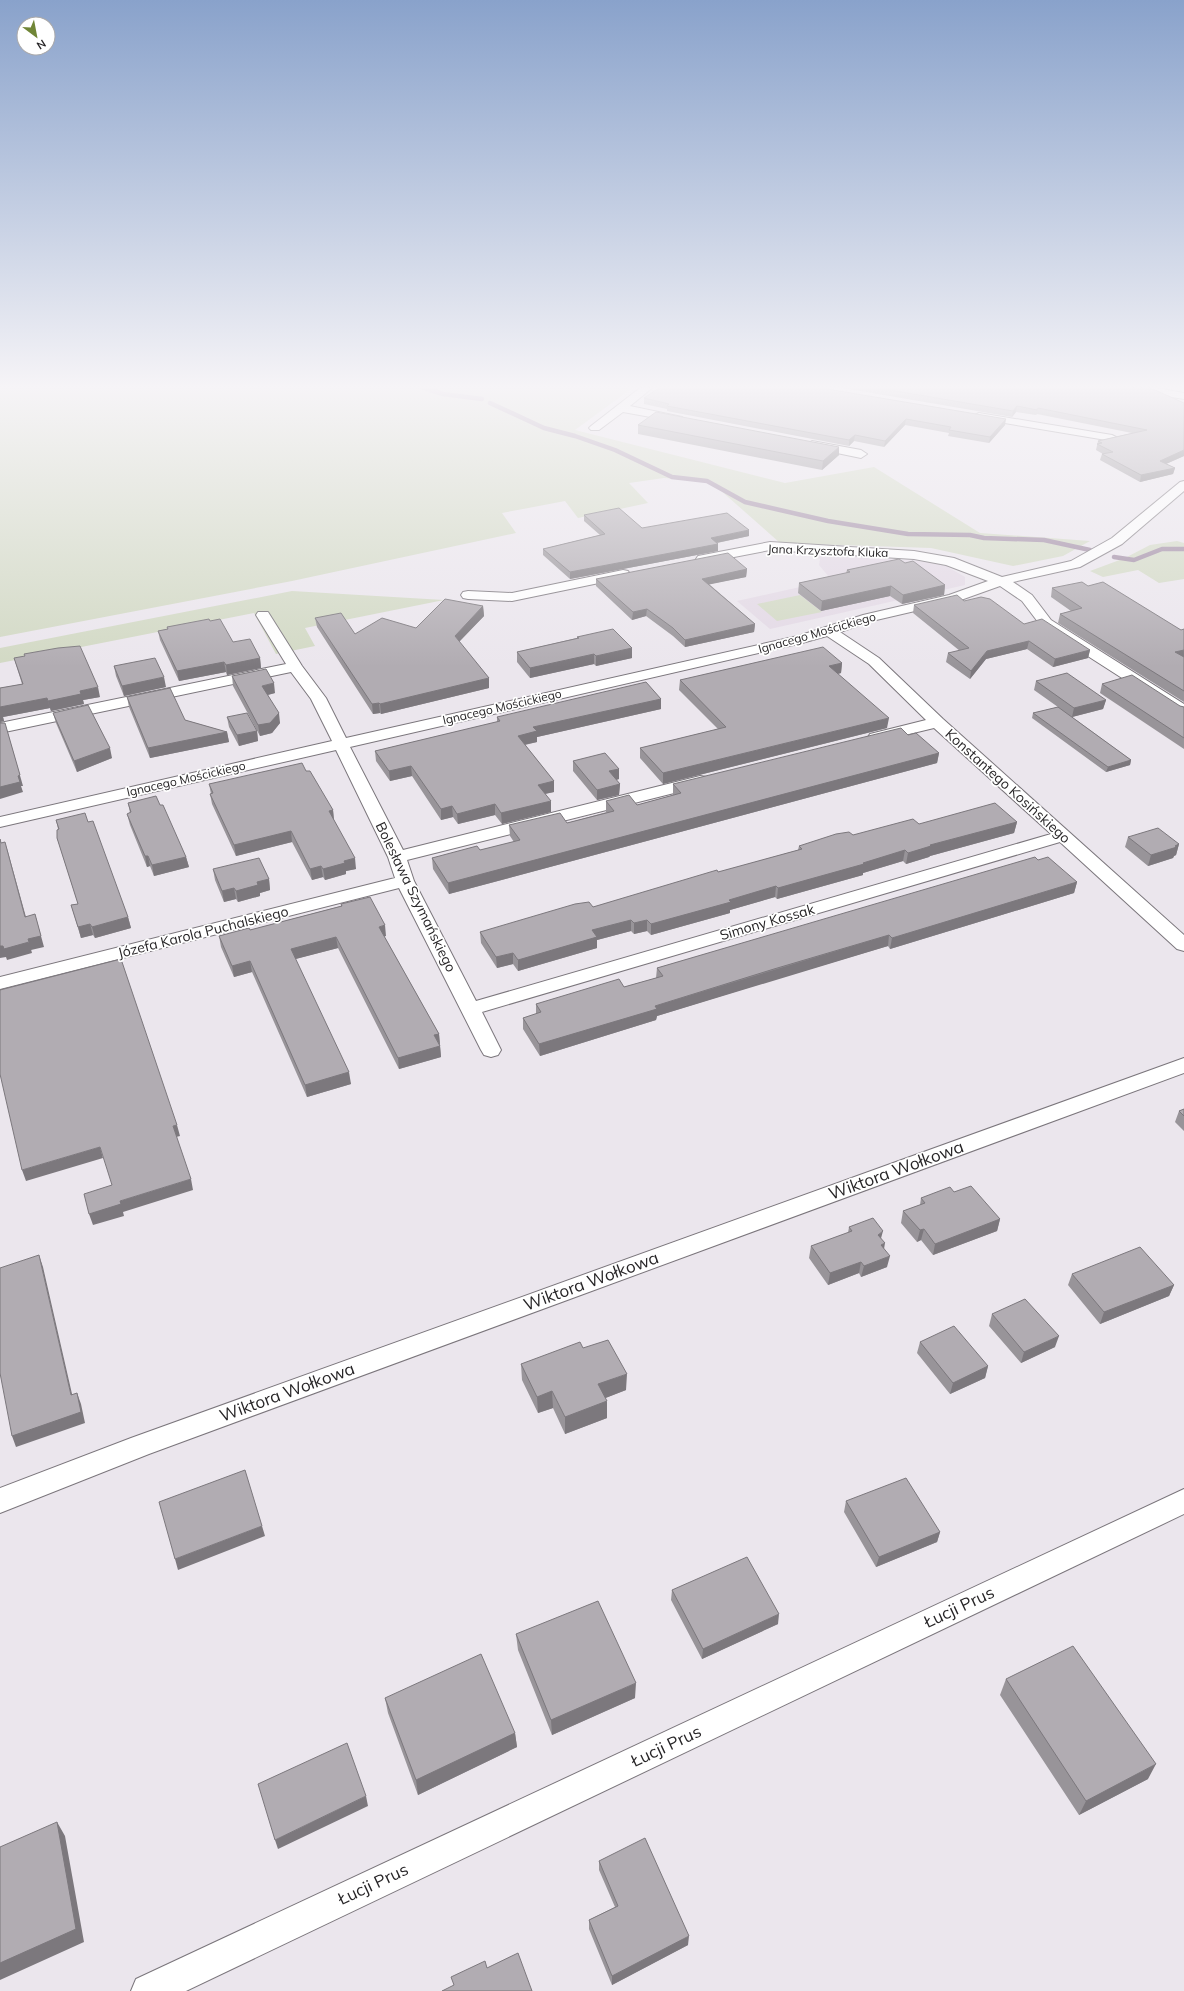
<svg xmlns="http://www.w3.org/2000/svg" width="1184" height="1991" font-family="Mulish,sans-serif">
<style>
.built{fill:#e3d9e5}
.green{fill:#d2d9c4}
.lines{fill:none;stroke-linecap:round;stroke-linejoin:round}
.stream{stroke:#9c87a0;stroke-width:4.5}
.street-casing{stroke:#7b767c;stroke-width:2}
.street{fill:#fff;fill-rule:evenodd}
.wall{fill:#989499}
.shaded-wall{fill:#7c787d}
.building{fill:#b1acb2;stroke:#7c787d}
.labels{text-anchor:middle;stroke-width:3.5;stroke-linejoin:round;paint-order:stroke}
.far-street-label{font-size:12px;fill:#272527;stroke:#fff}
.street-label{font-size:14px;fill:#272527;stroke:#fff}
.near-street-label{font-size:17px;fill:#272527;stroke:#fff}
</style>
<rect width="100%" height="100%" fill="#ebe6ed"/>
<path class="built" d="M811,553l118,9 17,4 19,11v8l-195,44 -33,-28 72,-16 20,-8 -10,-12 1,-6 -9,-3z"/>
<path class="green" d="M0,388h629l2,1 -56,41 210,53 89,-16 106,66 110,8 -27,15 -50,10 -82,-18 -151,-5 -70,-62 -46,-3 -35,5 19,20 -70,15 -13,-17 -63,12 14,20 -224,48 -292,56z
M1177,541l7,2v36l-25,4 -21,-13 -35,7 -13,-6 35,-13 25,-13z
M292,591l152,9 -139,28 10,18 -39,8 -22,-41 -254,50v-15z
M800,595l22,17 -45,9 -20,-17z"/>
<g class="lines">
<path class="stream" d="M424,388l19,6 39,5
M490,403l54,25 31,8 40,14 57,27 35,4 38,21 83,19 80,13 62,1 14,3 60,2 46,10
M1114,557l20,3 28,-11h22"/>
<defs>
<path id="street" d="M640,388h12l-22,18 52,11 2,2 -2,2 -4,1 -55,-10 -24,18h-8l-2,-2 2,-2z
M1129,388h27l28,5v6l-50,-8z
M979,413l133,22 6,3 -6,3 -137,-23 -2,-2z
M812,441l49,9 6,4 -6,4 -53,-11 -2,-2z
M1184,481v10l-62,53 -42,23 -67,15 19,13 19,25 133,84v12l-6,-2 -137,-88 -19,-25 -22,-15 -42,15 -86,20 -32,11 39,26 64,61 241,216v16l-7,-2 -117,-107 -578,170 19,38 -3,5 -7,2 -7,-2 -3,-5 -82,-162 -399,101v-12l395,-99 -7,-21 -52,-107 -336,77v-10l332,-76 -21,-42 -20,-27 -291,61v-10l286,-59 -30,-49 2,-3h10l34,54 24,32 20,40 452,-102 65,-21 86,-20 39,-14 -42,-16 -32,-6 -144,-9 -67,13 -5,-1 -2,-3 2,-3 72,-14 144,9 40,7 48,19 69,-16 41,-23 68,-56zM827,636l42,28 57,56 -56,14 -2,3 2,3 6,2 58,-14 117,106 -575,167 -62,-120 -7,-21 299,-75 2,-4 -2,-4 -6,-1 -297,74 -53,-103 452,-104z
M623,570l5,1 2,3 -2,3 -116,24 -44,-2 -5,-1 -2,-3 2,-3 5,-1 44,2z
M1184,1058v15l-1035,381 -149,59v-25l131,-50z
M1184,1489v25l-998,477h-55l5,-12z"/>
</defs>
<use href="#street" class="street-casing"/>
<use href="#street" class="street"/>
</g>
<path class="wall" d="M843,388h302l39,15v53l-18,8 9,4 -2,6 -33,8 -40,-22 2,-6h1l-7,-4 2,-9 34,-8 -95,-19 -1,1 -20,-3 -4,5z
M644,398l361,27 -16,18 -41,-7 1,-3 -44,-8 -21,22 -30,-6 -5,5 -182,-35v-2l-23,-5z
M638,425l201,30 -17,15 -184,-36z
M584,515l58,13 107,8 -32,7 1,1v7l-148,28 -27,-24v-6l57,-14 -16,-14z
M905,563l40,22 -1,10 -42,9 -12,-8 -69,15 -23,-18 1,-10 47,-10 1,-3z
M747,569l-1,8 -37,7 46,40 -1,8 -69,15 -12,-11 -27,-20 -14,4 -36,-34v-7z
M1088,586l93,44 3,-1v73l-126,-79 2,-9 11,-3 -20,-14 1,-9z
M964,601l60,23 66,26 -2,8 -35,9 -26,-18 -41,10 -16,20 -24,-17 2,-9 12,-2 -47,-38 1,-8z
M483,606l1,10 -25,26 30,46 -108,26 -1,-1 -7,1 -56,-87 -2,-9 40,16 61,-6z
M210,621l23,21 27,16 1,10 -34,7 -1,-3 -47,9 -19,-41 -2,-9 9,-2v-2z
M577,637l55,11v10l-36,8 -2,-2 -64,14 -13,-16v-10l60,-14z
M14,658l86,39 -17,3 1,4 -33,7 -1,-3 -47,9 1,4 -4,1v-34l22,-4z
M842,663l-1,10 -3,1 49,54 -224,56 -23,-26v-10l78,-19 -39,-39 1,-10z
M114,666l52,21 -42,9 -8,-20z
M232,676l43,17 -7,2 12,28 -8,10 -12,3 -27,-50z
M1036,681l70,19 -3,9 -31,8 59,43 -1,5 -24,7 -74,-54 1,-5 25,-6 -24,-17z
M1102,684l82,23v42l-84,-56z
M127,697l58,23 42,12 2,10 -79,16 -21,-51z
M661,699v10l-124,28v5l-12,3 29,36v11l-9,2 6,18 -49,12 -7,-9 -37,9 -5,-7 -12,3 -29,-44 -22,5 -14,-20 -1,-10 122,-29v-5z
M53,713l59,45 -35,14 -21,-49z
M227,717l30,14 1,10 -19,5 -10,-19z
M908,735l31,18 -2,10 -488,131 -16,-25 -1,-11 48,-8 34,-8 -4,-6 -1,-11 58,-2 40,-11h-1v-11l31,4 36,-10v-11z
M573,761l46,8v10l-3,1 4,4 -1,11 -22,5 -24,-29z
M306,771l27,39 1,10 22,49 -10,2v3l-21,6 -2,-3 -11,3 -20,-38 -56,14 -24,-52 -2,-10h1l-2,-10z
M128,803l32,2 26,52 3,10 -35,9 -4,-10 -3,1 -17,-42 -3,-11 3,-1z
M56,820l32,2 40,95 3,11 -36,10 -2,-3 -12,3 -10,-33 7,-1 -21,-66 1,-9z
M1017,822l-3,11 -84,23 -1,1 -23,7 -3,-3 -40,12v2l-86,24 -2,-2 -45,13v3l-79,22 -4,-4 -13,3 -3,-3 -34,9v8l-79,23 -5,-7 -16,4 -16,-25 -1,-11 113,-25 205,-57 1,-4 54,-11 66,-11z
M1128,837l51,7 -3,11 -2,1 -1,2 -25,8 -23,-19z
M1038,860l39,22 -3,11 -184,56 -2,-3 -115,34 -116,36 -1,4 -116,36 -17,-27v-11l13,-4v-10l88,-17 32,-9 1,-10z
M213,869l56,10 1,11 -10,3v3l-22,6 -2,-3 -12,3 -9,-22z
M341,904l45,32h-2l55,98 2,23 -42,12 -61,-121 -43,11 56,125 -44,13 -55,-125 -18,5 -13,-30 -2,-11 31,-6 91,-24z
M1184,1109v22l-9,-9 4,-11z
M954,1192l46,27 -3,12 -64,24 -12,-15 -4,2 -16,-19 2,-12 17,-6 1,-7z
M849,1227l32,11 3,11 3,18 -26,10 -2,-4 -31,12 -19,-27 2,-12 37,-13z
M1072,1274l102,11 -5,11 -69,28 -32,-39z
M992,1314l63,33 -34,16 -32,-37z
M920,1342l68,24 -3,12 -35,16 -33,-41z
M583,1348l43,42 -21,8 2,20 -42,16 -12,-26 -15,5 -16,-33 -1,-16z
M846,1501l94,31 -3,10 -61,25 -32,-55z
M672,1590l106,34 -76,35 -31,-59z
M516,1634l119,64 -83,37 -34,-85z
M1006,1679l142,100 -69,36 -79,-120z
M385,1698l130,35 2,14 -99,48 -30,-82z
M599,1861l89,84 -76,40 -23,-56v-9l26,-13 -16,-37z"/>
<path class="shaded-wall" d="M1017,406l-1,6 -4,5 1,-6z
M906,419l-1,6 -21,22 1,-6z
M1006,419l-1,6 -16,18 1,-6z
M855,435l-1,6 -5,5v-6z
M839,447v8l-17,15 1,-9z
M1184,450v6l-25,11 1,-6z
M1175,468l-2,6 -33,8 1,-7z
M749,530v6l-38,8v-6z
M718,544v7l-148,28v-7z
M747,569l-1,8 -44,9v-7z
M945,585l-1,10 -42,9 1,-9z
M891,586l-1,10 -69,15 1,-10z
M483,606l1,10 -29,30v-10z
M647,609l-1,7 -14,4 1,-8z
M755,624l-1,8 -69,15v-7z
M1029,641l-2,8 -41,10 -16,20 1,-8 16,-20z
M632,648v10l-36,8v-10z
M1090,650l-2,8 -35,9 2,-8z
M1184,650v8l-9,-6z
M594,654v10l-64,14v-10z
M260,658l1,10 -34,7 -1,-10z
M224,662l2,10 -47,9 -2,-10z
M842,663l-1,10 -13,3 1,-10z
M164,677l2,10 -42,9 -2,-10z
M489,678v10l-108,26 -1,-10z
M274,683l1,10 -12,3 -1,-10z
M98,687l2,10 -17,3 1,4 -33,7 -3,-10 32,-10z
M47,698l3,10 -47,9 1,4 -4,1v-15z
M661,699v10l-124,28v5l-19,4v-10l15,-9z
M1106,700l-3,9 -31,8 2,-9z
M379,703l1,10 -7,1 -1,-10z
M279,713l1,10 -8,10 -12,3 -2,-11z
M889,718l-2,10 -224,56v-11z
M5,723l18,63h-2l2,6 -23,7v-12l18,-11z
M257,731l1,10 -19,5 -2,-11z
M227,732l2,10 -79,16 -2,-10z
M110,748l2,10 -35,14 -3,-11z
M939,753l-2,10 -488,131 -1,-11z
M1131,760l-1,5 -24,7 2,-5z
M411,766l1,10 -22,5 -1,-10z
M619,769v10l-10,3v-11z
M554,781v11l-15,3 -1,-10z
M620,784l-1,11 -22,5v-10z
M551,801v11l-49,12 -1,-11z
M495,804v11l-37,9 -1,-10z
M452,806l1,11 -12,3v-11z
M333,810l1,11 -5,-10z
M1017,822l-3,11 -84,23 -1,1 -23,7 2,-11 22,-8z
M291,831l1,11 -56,14 -2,-11z
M5,842l3,10 21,76 -4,-11z
M1179,844l-3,11 -2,1 -1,2 -25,8 3,-11z
M905,850l-2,11 -40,12v2l-86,24 1,-11z
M145,856h3l2,10 -3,1z
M186,857l3,10 -35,9 -2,-11z
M355,858l1,11 -10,2v3l-21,6 -2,-11 21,-8z
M321,866l2,11 -11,3 -2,-11z
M269,879l1,11 -10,3v3l-22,6 -2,-11 21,-9z
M1077,882l-3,11 -184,56 2,-11z
M776,886l-1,11 -45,13v3l-79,22v-11l78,-24z
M234,888l2,11 -12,3 -2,-11z
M35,914l9,33 -13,3 -3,-11z
M128,917l3,11 -36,10 -3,-11z
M631,920v11l-34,9v8l-79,23v-11l74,-30z
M647,920v11l-13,3v-11z
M90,924l3,11 -12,3 -3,-11z
M385,925l1,11 -6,2 -1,-11z
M889,935l-1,11 -231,70 -1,4 -116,36 -1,-12 116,-38z
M336,937l2,11 -46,12 -1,-11z
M29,942l3,11 -25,7 -1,-3 -6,1v-12z
M513,953v11l-16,4 -1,-11z
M250,961l2,11 -18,5 -2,-11z
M439,1034l1,11 -6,-10z
M440,1046l1,11 -42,12 -1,-11z
M349,1072l2,12 -44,13 -2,-12z
M177,1125l3,11 -4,1 -3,-11z
M100,1147l3,11 -77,23 -4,-11z
M191,1179l2,11 -70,22 1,4 -31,9 -4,-11 31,-13z
M1000,1219l-3,12 -64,24 2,-11z
M924,1229l-3,11 -4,2 3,-12z
M883,1231l-3,11 -2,-7z
M885,1243l-2,12 -2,-10z
M39,1255l4,12 32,140 -4,-12z
M890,1256l-3,11 -26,10 3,-11z
M861,1262l-2,11 -31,12 2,-12z
M1174,1285l-5,11 -69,28 4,-12z
M1059,1336l-4,11 -34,16 3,-11z
M988,1366l-3,12 -35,16 3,-11z
M627,1374l-1,16 -28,11v-17z
M552,1391l1,17 -15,5 -1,-16z
M77,1393l4,11 4,19 -69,24 -4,-11z
M607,1401v17l-42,16v-17z
M262,1526l3,10 -87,34 -3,-11z
M940,1532l-3,10 -61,25 3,-10z
M779,1614l-1,10 -76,35 1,-10z
M636,1683l-1,15 -83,37 -1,-15z
M515,1733l2,14 -99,48 -2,-15z
M1156,1764l-8,15 -69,36 7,-14z
M366,1796l2,10 -90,43 -3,-9z
M57,1822l8,14 19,106 -84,38v-17z
M689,1936l-1,9 -76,40v-9z"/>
<path class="building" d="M659,388h162l185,31 -16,18 -41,-7 2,-3 -45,-8 -21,22 -30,-6 -6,5 -182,-34 2,-2 -25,-6z
M878,388h267l10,2 29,13v47l-24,11 15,7 -34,7 -39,-21 11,-2 -16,-8 5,-1 -4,-2 49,-11 -109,-22 -1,2 -20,-4 -4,5z
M656,412l183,35 -16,14 -185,-36z
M619,508l23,20 85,-15 22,17 -38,8 7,6 -148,28 -27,-23 62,-15 -21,-19z
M728,553l19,16 -45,10 53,45 -70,16 -12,-12 -26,-19 -14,3 -37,-33z
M899,559l6,4 8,-2 32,24 -42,10 -12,-9 -69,15 -23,-18 51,-11 -3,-2z
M1082,582l6,4 15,-4 78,48 3,-1v21l-9,2 9,5v34l-124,-77 22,-6 -30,-20z
M957,595l7,6 17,-4 9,2 34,25 18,-5 48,31 -35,9 -26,-18 -42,10 -16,20 -23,-18 21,-5 -55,-43z
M445,599l38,7 -28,30 34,42 -109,26 -1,-1 -7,1 -57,-86 26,-5 14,21 27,-16 34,10z
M209,619l1,2 10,-2 13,23 17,-3 10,19 -34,7 -2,-3 -47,9 -19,-40 10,-2 -1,-2z
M613,629l19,19 -36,8 -2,-2 -64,14 -13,-16 62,-14 -2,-1z
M80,646l18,41 -18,4 1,3 -33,7 -1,-3 -47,9v-19l23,-4 -9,-26 11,-2 -1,-2 34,-6z
M823,647l19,16 -13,3 60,52 -226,55 -23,-25 86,-21 -46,-47z
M155,658l9,19 -42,9 -8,-20z
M266,669l8,14 -12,3 17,27 -9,10 -12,2 -26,-49z
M1067,673l39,27 -32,8 -38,-27z
M1132,675l48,31 4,1v31l-82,-54z
M646,682l15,17 -128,28 4,4 -19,5 36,45 -16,4 13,16 -50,12 -6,-9 -38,10 -5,-8 -11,3 -30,-43 -22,5 -14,-20 125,-30 -3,-4z
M170,688l15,32 42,12 -79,16 -21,-51z
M88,705l22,43 -36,13 -21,-48z
M1058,707l73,53 -23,7 -75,-54z
M247,713l10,18 -20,4 -10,-18z
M0,723h5l15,52 -2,1 2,6 -20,5z
M901,728l7,7 8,-2 23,20 -491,130 -16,-25 45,-12 3,4 40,-10 -11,-15 51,-12 7,10 47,-12 -8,-10 23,-6 8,10 44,-12 -8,-9z
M605,753l14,16 -10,2 11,13 -23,6 -24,-29z
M302,763l4,8h4l23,39 -4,1 26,47 -11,3 1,2 -22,6 -2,-3 -11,3 -19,-38 -57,14 -24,-51 3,-1 -4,-9z
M156,796l4,9h3l23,52 -34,8 -4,-9h-3l-18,-42 4,-2 -3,-9z
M995,803l22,19 -87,23 1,1 -23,7 -3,-3 -42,13 1,1 -86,24 -2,-2 -47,14 2,2 -80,22 -4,-4 -13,3 -3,-3 -39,10 5,7 -79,23 -5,-7 -17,4 -16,-25 95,-28 14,-2 4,5 124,-37 1,2 84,-23 -3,-3 37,-12 13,-2 4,3 60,-16 6,5z
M85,813l3,9 5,-1 35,96 -36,10 -2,-3 -12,3 -7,-22 7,-1 -21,-66v-8l2,-1 -3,-9z
M1158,828l21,16 -4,2 2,1 -26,8 -23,-18z
M0,839l1,4 4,-1 20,75 10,-3 6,22 -13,3 1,3 -25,7 -1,-3h-3z
M1035,857l3,3 10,-3 29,25 -185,56 -3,-3 -115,34 -119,37 2,3 -118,35 -16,-26 18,-6 -5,-8 83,-25 5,8 39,-11 -6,-8z
M259,858l10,21 -12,3 1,3 -22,6 -2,-3 -12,3 -9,-22z
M370,897l15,28 -6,2 60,107 -5,1 6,11 -42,12 -62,-121 -45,12 58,123 -44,13 -55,-124 -18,5 -13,-30 30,-8 1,2 92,-24 -1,-2z
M121,959l56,166 -4,1 18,53 -71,22 1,3 -32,10 -5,-20 28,-9 -12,-38 -78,23 -22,-96v-84z
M1184,1109v7l-5,-5z
M971,1186l29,33 -65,25 -11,-15 -4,1 -17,-19 22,-8 -4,-5 29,-11 4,5z
M873,1218l10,13 -5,4 7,8 -4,2 9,11 -26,10 -3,-4 -31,11 -19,-27 41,-15 -3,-4z
M1140,1247l34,38 -70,27 -32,-38z
M39,1255l32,140 6,-2 4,19 -69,24 -12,-63v-105z
M1025,1299l34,37 -35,16 -32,-38z
M954,1326l34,40 -35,17 -33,-41z
M608,1340l19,34 -29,10 9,17 -42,16 -13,-26 -15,6 -16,-33 59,-22 3,6z
M245,1470l17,56 -87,33 -16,-57z
M906,1478l34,54 -61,25 -33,-56z
M747,1557l32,57 -76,35 -31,-59z
M598,1601l38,82 -85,37 -35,-86z
M1073,1646l83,118 -70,37 -80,-122z
M481,1654l34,79 -99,47 -31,-82z
M347,1743l19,53 -91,44 -17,-56z
M57,1822l19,107 -76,34v-116z
M645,1838l44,98 -77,40 -23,-56 29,-14 -19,-45z
M518,1953l14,38h-90l12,-6 -3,-8 34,-16 2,7z"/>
<linearGradient id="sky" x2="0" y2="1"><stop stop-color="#89a2cb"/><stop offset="0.58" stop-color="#f6f4f7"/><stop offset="1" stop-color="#f6f4f7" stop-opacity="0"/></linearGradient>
<rect width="1184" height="667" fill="url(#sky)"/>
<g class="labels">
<g class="far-street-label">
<text transform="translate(828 551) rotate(2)" y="4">Jana Krzysztofa Kluka</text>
<text transform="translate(817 633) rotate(-16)" y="4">Ignacego Mościckiego</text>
<text transform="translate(502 707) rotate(-13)" y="4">Ignacego Mościckiego</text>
<text transform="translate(186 779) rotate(-13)" y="4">Ignacego Mościckiego</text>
</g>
<g class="street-label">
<text transform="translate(1008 786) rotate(42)" y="5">Konstantego Kosińskiego</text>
<text transform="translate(416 897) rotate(64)" y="5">Bolesława Szymańskiego</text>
<text transform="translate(767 922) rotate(-16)" y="5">Simony Kossak</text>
<text transform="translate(203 932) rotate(-14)" y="5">Józefa Karola Puchalskiego</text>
</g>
<g class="near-street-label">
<text transform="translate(896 1170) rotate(-20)" y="6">Wiktora Wołkowa</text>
<text transform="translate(591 1281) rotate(-20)" y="6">Wiktora Wołkowa</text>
<text transform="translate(287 1392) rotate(-20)" y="6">Wiktora Wołkowa</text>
<text transform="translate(959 1607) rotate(-25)" y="6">Łucji Prus</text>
<text transform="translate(666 1746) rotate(-25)" y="6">Łucji Prus</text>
<text transform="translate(373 1884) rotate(-25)" y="6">Łucji Prus</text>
</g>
</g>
<g transform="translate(36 36) rotate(148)"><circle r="19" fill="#ffffff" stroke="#a9a8a9"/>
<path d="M0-3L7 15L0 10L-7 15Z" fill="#708637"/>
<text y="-6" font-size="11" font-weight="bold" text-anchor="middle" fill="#272527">N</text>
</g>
</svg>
